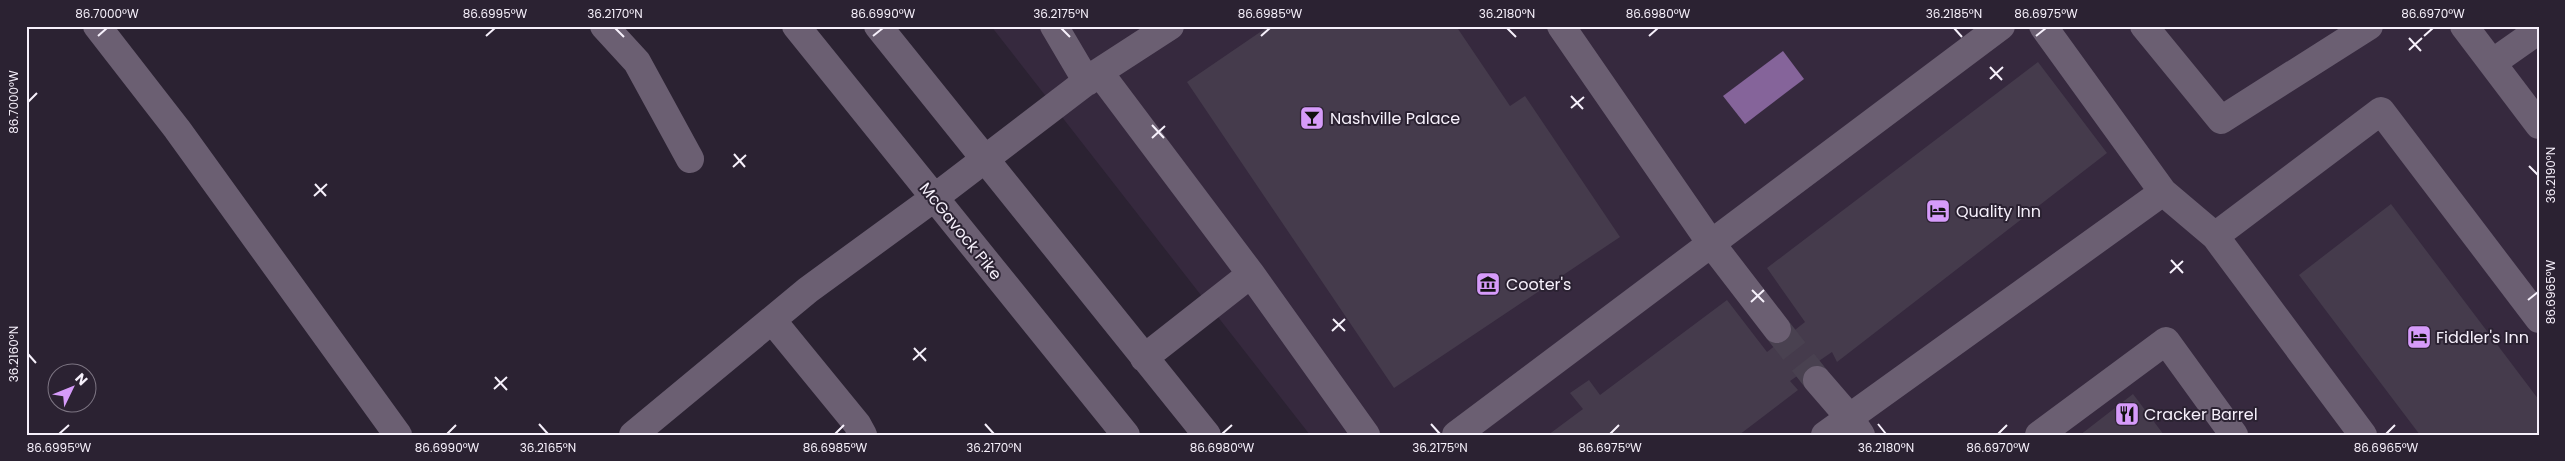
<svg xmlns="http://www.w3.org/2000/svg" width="2565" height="461" font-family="Poppins,sans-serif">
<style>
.built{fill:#36293e}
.water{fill:#85649a}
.building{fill:#453b4c}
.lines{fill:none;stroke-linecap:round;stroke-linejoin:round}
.minor-tunnel{stroke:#494150;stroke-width:28;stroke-dasharray:28 14;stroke-linecap:butt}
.minor{stroke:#6b5f72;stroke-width:28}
.ticks{fill:none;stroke:#f6f0fb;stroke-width:2}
.labels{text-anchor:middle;stroke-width:4;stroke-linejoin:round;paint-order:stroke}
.poi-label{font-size:16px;fill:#f6f0fb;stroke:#2b2232;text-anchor:start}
.street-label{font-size:16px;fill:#f6f0fb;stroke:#2b2232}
.neatline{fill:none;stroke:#f6f0fb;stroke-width:2}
.ticks-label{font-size:12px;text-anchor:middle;fill:#f6f0fb}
</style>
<rect width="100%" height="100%" fill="#2b2232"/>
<path class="built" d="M991,26h1548v409h-1229z"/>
<path class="water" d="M1783,51l21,28 -59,45 -22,-28z"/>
<path class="building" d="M1269,26h187l54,80 15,-10 95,141 -226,151 -207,-306z
M2038,62l69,91 -270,209 -5,-10 -42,29 8,9 -59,45h-191l35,-26 -13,-16 19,-13 11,15 127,-95 40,52 38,-30 -38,-54z
M2391,204l148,196v35h-119l-121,-160z
M2133,394l31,41h-84z"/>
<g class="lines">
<path class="minor-tunnel" d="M1777,329l40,51"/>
<path class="minor" d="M97,26l80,103 221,306
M604,26l33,36 53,97
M796,26l330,409
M878,26l329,409
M1054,26l33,56
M1561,26l149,216 67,87
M2144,26l77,94 148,-94
M2464,26l75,99
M2492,63l47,-33
M1099,72l152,202 115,161
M2163,192l52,44
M772,320l85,104 6,11
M1144,358l107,-84
M1817,380l32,37 12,18
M633,435l175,-145 126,-92 165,-126 71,-46
M1456,435l545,-409
M1825,435l338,-243 -120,-166
M2039,435l127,-94 68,94
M2363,435l-148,-199 166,-125 158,208"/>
</g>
<path class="ticks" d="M615,28l9,9M1061,28l9,9M1507,28l9,9M1954,28l8,9M98,36l9,-8M486,36l9,-8M873,36l10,-8M1261,36l9,-8M1649,36l9,-8M2036,36l10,-8M2424,36l9,-8M2409,38l12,13M2409,50l13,-12M1990,67l12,13M1990,79l13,-12M1571,96l12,13M28,102l9,-9M1571,108l13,-11M1152,125l12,13M1152,138l13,-12M734,154l11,13M2529,166l9,9M733,167l13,-12M315,184l11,12M314,196l13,-12M2171,260l12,13M2170,273l13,-12M1752,290l12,12M2528,300l10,-8M1751,302l13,-12M1333,319l12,12M1332,331l13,-12M914,348l12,13M28,354l8,9M913,360l13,-12M495,377l12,13M494,389l13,-12M539,424l9,10M985,424l9,10M1431,424l9,10M1878,424l8,10M59,434l10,-9M447,434l9,-9M835,434l9,-9M1222,434l10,-9M1610,434l9,-9M1998,434l9,-9M2386,434l9,-9"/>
<defs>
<symbol id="bar-square" viewBox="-11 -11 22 22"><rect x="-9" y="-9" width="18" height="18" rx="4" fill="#d69bfa" stroke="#2b2232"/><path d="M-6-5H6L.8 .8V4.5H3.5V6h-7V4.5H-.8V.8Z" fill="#111"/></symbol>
<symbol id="hotel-square" viewBox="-11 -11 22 22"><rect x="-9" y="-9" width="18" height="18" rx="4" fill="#d69bfa" stroke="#2b2232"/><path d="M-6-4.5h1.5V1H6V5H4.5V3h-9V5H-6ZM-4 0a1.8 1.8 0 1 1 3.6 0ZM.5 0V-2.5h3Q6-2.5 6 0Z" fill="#111"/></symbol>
<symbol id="museum-square" viewBox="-11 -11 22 22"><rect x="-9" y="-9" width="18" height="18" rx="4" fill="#d69bfa" stroke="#2b2232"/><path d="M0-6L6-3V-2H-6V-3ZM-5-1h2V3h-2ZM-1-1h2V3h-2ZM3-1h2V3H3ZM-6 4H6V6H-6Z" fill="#111"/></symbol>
<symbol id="restaurant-square" viewBox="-11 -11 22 22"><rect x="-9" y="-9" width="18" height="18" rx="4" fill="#d69bfa" stroke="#2b2232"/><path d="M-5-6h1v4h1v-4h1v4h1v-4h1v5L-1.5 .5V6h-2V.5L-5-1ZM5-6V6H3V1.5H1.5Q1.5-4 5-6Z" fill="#111"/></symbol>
</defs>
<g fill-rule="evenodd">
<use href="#bar-square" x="1298" y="104" width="28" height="28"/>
<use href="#hotel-square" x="1924" y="197" width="28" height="28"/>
<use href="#museum-square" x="1474" y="270" width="28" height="28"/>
<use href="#hotel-square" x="2405" y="323" width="28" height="28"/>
<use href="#restaurant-square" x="2113" y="400" width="28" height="28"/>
</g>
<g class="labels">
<g class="poi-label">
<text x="1330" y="124">Nashville Palace</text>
<text x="1956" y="217">Quality Inn</text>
<text x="1506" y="290">Cooter's</text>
<text x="2436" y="343">Fiddler's Inn</text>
<text x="2144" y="420">Cracker Barrel</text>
</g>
<g class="street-label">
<text transform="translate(961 231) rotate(51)" y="6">McGavock Pike</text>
</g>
</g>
<rect width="2565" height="461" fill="none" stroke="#2b2232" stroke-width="55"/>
<g transform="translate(72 388) rotate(47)"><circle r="24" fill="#2b2232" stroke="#7c7482"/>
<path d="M0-4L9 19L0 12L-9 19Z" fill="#d69bfa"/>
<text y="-8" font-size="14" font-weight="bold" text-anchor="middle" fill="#f6f0fb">N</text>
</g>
<rect x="28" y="28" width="2510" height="406" class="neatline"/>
<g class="ticks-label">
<text x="107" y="18">86.7000°W</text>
<text x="495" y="18">86.6995°W</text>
<text x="615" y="18">36.2170°N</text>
<text x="883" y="18">86.6990°W</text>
<text x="1061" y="18">36.2175°N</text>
<text x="1270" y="18">86.6985°W</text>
<text x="1507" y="18">36.2180°N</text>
<text x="1658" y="18">86.6980°W</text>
<text x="1954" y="18">36.2185°N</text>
<text x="2046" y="18">86.6975°W</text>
<text x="2433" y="18">86.6970°W</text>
<text transform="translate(14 102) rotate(-90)" y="4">86.7000°W</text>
<text transform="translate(2551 175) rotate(-90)" y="4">36.2190°N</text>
<text transform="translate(2551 292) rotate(-90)" y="4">86.6965°W</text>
<text transform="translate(14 354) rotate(-90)" y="4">36.2160°N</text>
<text x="59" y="452">86.6995°W</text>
<text x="447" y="452">86.6990°W</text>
<text x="548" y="452">36.2165°N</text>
<text x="835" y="452">86.6985°W</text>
<text x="994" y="452">36.2170°N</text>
<text x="1222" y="452">86.6980°W</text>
<text x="1440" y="452">36.2175°N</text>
<text x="1610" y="452">86.6975°W</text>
<text x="1886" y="452">36.2180°N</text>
<text x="1998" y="452">86.6970°W</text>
<text x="2386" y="452">86.6965°W</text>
</g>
</svg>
